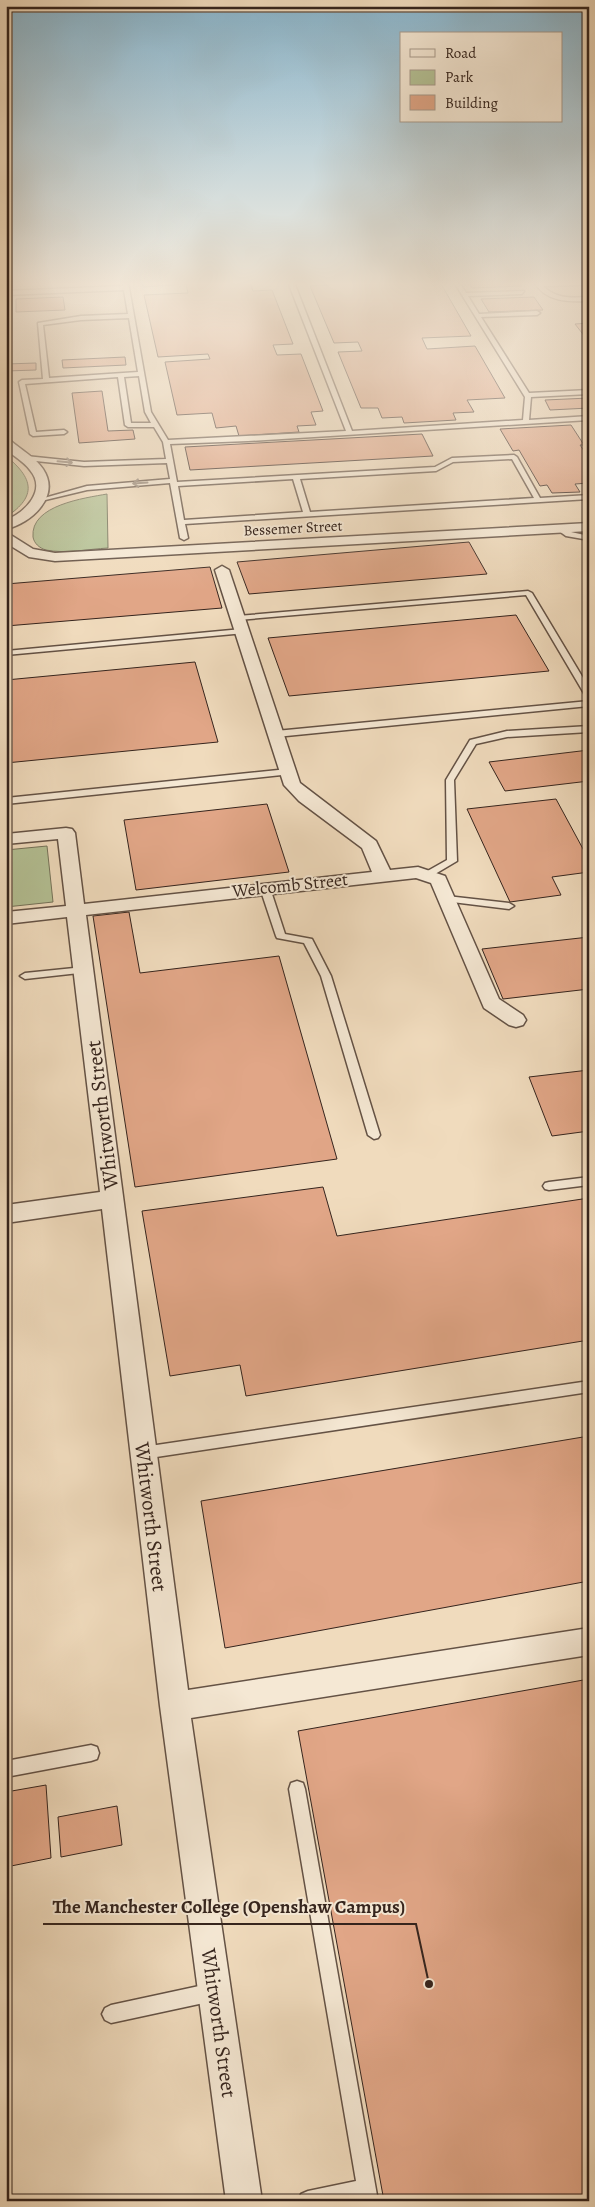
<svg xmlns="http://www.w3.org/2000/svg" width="595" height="2207" font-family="Alegreya,serif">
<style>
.green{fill:#b4c195;stroke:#747259}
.building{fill:#e1a687;stroke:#35241d}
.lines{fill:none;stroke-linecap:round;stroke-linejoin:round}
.service-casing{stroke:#645245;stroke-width:3}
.minor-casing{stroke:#645245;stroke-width:3}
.service{fill:#f5e8d4;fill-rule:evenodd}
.minor{fill:#f5e8d4;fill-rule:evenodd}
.oneway{stroke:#958678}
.labels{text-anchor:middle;stroke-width:4;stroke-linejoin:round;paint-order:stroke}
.far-street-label{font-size:15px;fill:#35241d;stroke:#f5e8d4}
.street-label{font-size:18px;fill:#35241d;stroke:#f5e8d4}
.near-street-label{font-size:21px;fill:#35241d;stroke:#f5e8d4}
.leader{fill:none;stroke:#35241d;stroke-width:2}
.callout-dot{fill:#35241d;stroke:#f5e8d4;stroke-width:2}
.callout-label{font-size:19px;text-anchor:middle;font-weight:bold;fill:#35241d;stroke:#f5e8d4;stroke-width:4;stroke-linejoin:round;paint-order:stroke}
</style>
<rect width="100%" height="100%" fill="#f0dbbd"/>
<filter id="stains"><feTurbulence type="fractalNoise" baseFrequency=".004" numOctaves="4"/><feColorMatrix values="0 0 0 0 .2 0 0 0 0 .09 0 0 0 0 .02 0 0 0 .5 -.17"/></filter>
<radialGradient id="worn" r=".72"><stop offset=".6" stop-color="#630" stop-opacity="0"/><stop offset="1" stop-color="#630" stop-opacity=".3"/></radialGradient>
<path class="green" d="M6,456c27,22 32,40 0,61z
M107,494l1,54c-19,1 -43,6 -62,2 -7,-2 -12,-7 -13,-13 -3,-32 52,-39 74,-43z
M47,846l6,56 -47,5v-57z"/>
<path class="building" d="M142,282h108l3,9 19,-1 21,54 -20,1 4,10 24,-1 22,57 -12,1 5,13 -19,1 2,6 -60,4 -3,-10 -20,2 -4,-15 -35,2 -12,-53 45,-3 -2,-5 -50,3 -14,-62 44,-2 -2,-9 -43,3z
M329,282h111l31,54 -49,2 5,11 48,-3 30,52 -38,2 7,12 -21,1 3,7 -52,3 -2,-6 -20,1 -4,-10h-17l-23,-56 24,-1 -4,-9 -24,1 -24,-57 20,-1z
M469,282h51l2,4 -50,2z
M63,297l2,13 -49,2v-13z
M534,297l9,13 -54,2 -8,-13z
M589,323v19l-14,-18z
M125,357l1,8 -63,3 -1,-8z
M36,363v7l-30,1v-7z
M102,391l6,40 25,-1 2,9 -56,4 -7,-50z
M589,398v10l-39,2 -5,-10z
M571,425l13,20h-4l9,13v25l-14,1 5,8 -28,1 -5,-8 -7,1 -21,-36 -6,1 -13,-22z
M422,434l11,22 -243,14 -5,-23z
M469,542l18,32 -238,20 -12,-32z
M210,567l12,41 -216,18v-42z
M516,615l33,56 -260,25 -21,-58z
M195,662l23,80 -212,21v-83z
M589,750v31l-84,10 -16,-29z
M556,799l33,61v12l-37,5 9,18 -51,7 -43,-93z
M267,804l22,68 -153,18 -12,-70z
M129,912l11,61 139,-17 58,203 -202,28 -42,-271z
M589,937v52l-86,10 -21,-50z
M589,1070v61l-37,5 -23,-59z
M323,1187l14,49 252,-38v142l-343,56 -6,-31 -70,11 -28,-165z
M589,1436v145l-364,67 -24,-147z
M589,1679v522h-205l-86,-470z
M46,1785l5,73 -45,9v-75z
M117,1806l5,39 -61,12 -3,-40z"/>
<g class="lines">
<defs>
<path id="service" d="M122,282h6l23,130 17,28 178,-9 -58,-149h6l58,149 171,-11 2,-23 -71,-115h5l7,11 58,-2 -2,3 -54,2 11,18 58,-3 3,2 -3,2 -56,2 48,76 60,-3v4l-58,3 -2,23 60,-4v4l-341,21 -78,3 7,38 258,-15 17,-9 62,-3 3,2 23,41 49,-3v4l-404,25 3,14 -4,2 -4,-2 -10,-55 -83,7 -50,12v-2l50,-14 83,-7 -3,-16 -83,3 -58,-6 -3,-2 3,-2 58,6 82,-3 -3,-17 -9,-15h-26l-3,-2 -7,-48 -93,7 11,48 28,-2 3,2 -3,2 -31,2 -3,-2 -11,-52 3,-2 21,-1 -5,-56 43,-7 47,-2 -4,-24 -118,5v-4l117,-5zM129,318l9,54 -89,6 -6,-53 38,-5zM139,376l6,36 6,11h-20l-7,-46zM512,459l22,39 -224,14 -10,-33 136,-8 17,-9zM293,479l10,33 -119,8 -6,-34z
M534,282h50l-2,3 -39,1c13,13 28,12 46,11v4c-21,1 -43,1 -55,-19z
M559,527h6l6,5 18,4v4l-23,-4 -7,-5z
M528,591l4,2 57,95v9l-4,-2 -59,-100 -288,25 -4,-2 4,-2z
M242,629h3v4l-239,22v-4z
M589,701v5l-313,31 -4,-3 4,-3z
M589,726v6l-82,5 -31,7 -22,36 3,81 -27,16h-6l-2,-2 2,-2 23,-13 -1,-80 24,-40 37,-9z
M288,769l4,3 -1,2 -285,30v-6z
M265,885l5,3 15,46 27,5 19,37 49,159 -2,3 -4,1 -6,-4 -47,-159 -17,-33 -27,-5 -1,-2 -16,-48z
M447,896l62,7 5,3 -5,3 -65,-8 -2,-2z
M84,967l5,3 -1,2 -63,7 -5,-3 5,-3z
M589,1177v8l-40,5 -4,-1 -2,-3 2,-3 4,-1z
M589,1381v11l-446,67 -5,-2 -2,-4 2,-4 5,-2z
M91,1745l6,2 2,6 -2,6 -6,2 -85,16v-16z
M297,1781l6,2 2,6 73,412h-19v-2l-60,2 2,-7 7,-3 48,-10 -67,-392 2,-6z
M213,1983l6,3 3,6 -3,6 -6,3 -102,22 -6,-3 -3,-6 3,-6 6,-3z"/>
<path id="minor" d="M6,439l4,1c11,10 25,17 33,29 18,27 -11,54 -37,60v-9c20,-8 41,-30 24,-50 -6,-8 -16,-14 -24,-20z
M589,523v8l-534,30 -26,-4 -23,-14v-11l27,17 22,4z
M222,566l7,4 71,213 76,58 14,29 28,-3 27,9 54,123 24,16 3,5 -3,5 -7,2 -7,-2 -25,-17 -53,-125 -15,-5 -330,37 102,775 401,-62v27l-398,63 71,483h-36l-66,-495 -58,-497 -96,14v-18l94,-13 -33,-275 -61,7v-12l60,-6 -8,-67 -52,5v-10l60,-6 6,1 3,4 9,71 288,-32 -10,-24 -63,-47 -15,-16 -69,-215z"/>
</defs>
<use href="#service" class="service-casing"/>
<use href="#minor" class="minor-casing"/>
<use href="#service" class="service"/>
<use href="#minor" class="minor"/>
</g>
<defs><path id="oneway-shaft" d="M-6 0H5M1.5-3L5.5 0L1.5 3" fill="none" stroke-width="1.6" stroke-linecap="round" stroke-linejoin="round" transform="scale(1.25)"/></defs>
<g class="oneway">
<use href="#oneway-shaft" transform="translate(65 462) rotate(5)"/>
<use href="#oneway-shaft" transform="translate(140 483) rotate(176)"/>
</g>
<linearGradient id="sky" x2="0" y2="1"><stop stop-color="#89b7d0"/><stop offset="0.48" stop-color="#f8efe1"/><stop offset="1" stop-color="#f8efe1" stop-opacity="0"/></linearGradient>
<rect width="595" height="591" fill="url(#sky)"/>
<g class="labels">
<g class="far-street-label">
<text transform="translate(293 528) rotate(-3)" y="5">Bessemer Street</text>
</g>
<g class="street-label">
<text transform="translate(290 885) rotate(-6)" y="6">Welcomb Street</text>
</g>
<g class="near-street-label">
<text transform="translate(102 1115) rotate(-97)" y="7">Whitworth Street</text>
<text transform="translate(151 1517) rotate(83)" y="7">Whitworth Street</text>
<text transform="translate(219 2023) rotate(82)" y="7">Whitworth Street</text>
</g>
</g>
<path class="leader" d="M429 1984L416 1924H43"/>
<circle class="callout-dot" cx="429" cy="1984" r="5"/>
<g class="callout-label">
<text x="229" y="1913">The Manchester College (Openshaw Campus)</text>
</g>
<rect width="595" height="2207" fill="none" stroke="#f0dbbd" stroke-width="25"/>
<rect x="8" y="8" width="580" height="2192" fill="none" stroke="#35241d" stroke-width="2.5"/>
<rect x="12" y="12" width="570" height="2182" fill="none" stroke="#35241d"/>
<rect x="400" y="32" width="162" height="90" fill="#f5e8d4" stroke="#a89a8b"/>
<rect x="410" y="49" width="25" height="8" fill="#f5e8d4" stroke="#a89a8b"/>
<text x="445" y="58" font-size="15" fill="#35241d">Road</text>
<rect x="410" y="70" width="25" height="15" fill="#b4c195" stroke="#a89a8b"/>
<text x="445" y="82" font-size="15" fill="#35241d">Park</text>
<rect x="410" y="95" width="25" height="15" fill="#e1a687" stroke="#a89a8b"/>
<text x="445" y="108" font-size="15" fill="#35241d">Building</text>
<rect width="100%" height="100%" filter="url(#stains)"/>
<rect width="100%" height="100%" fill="url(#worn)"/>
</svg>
